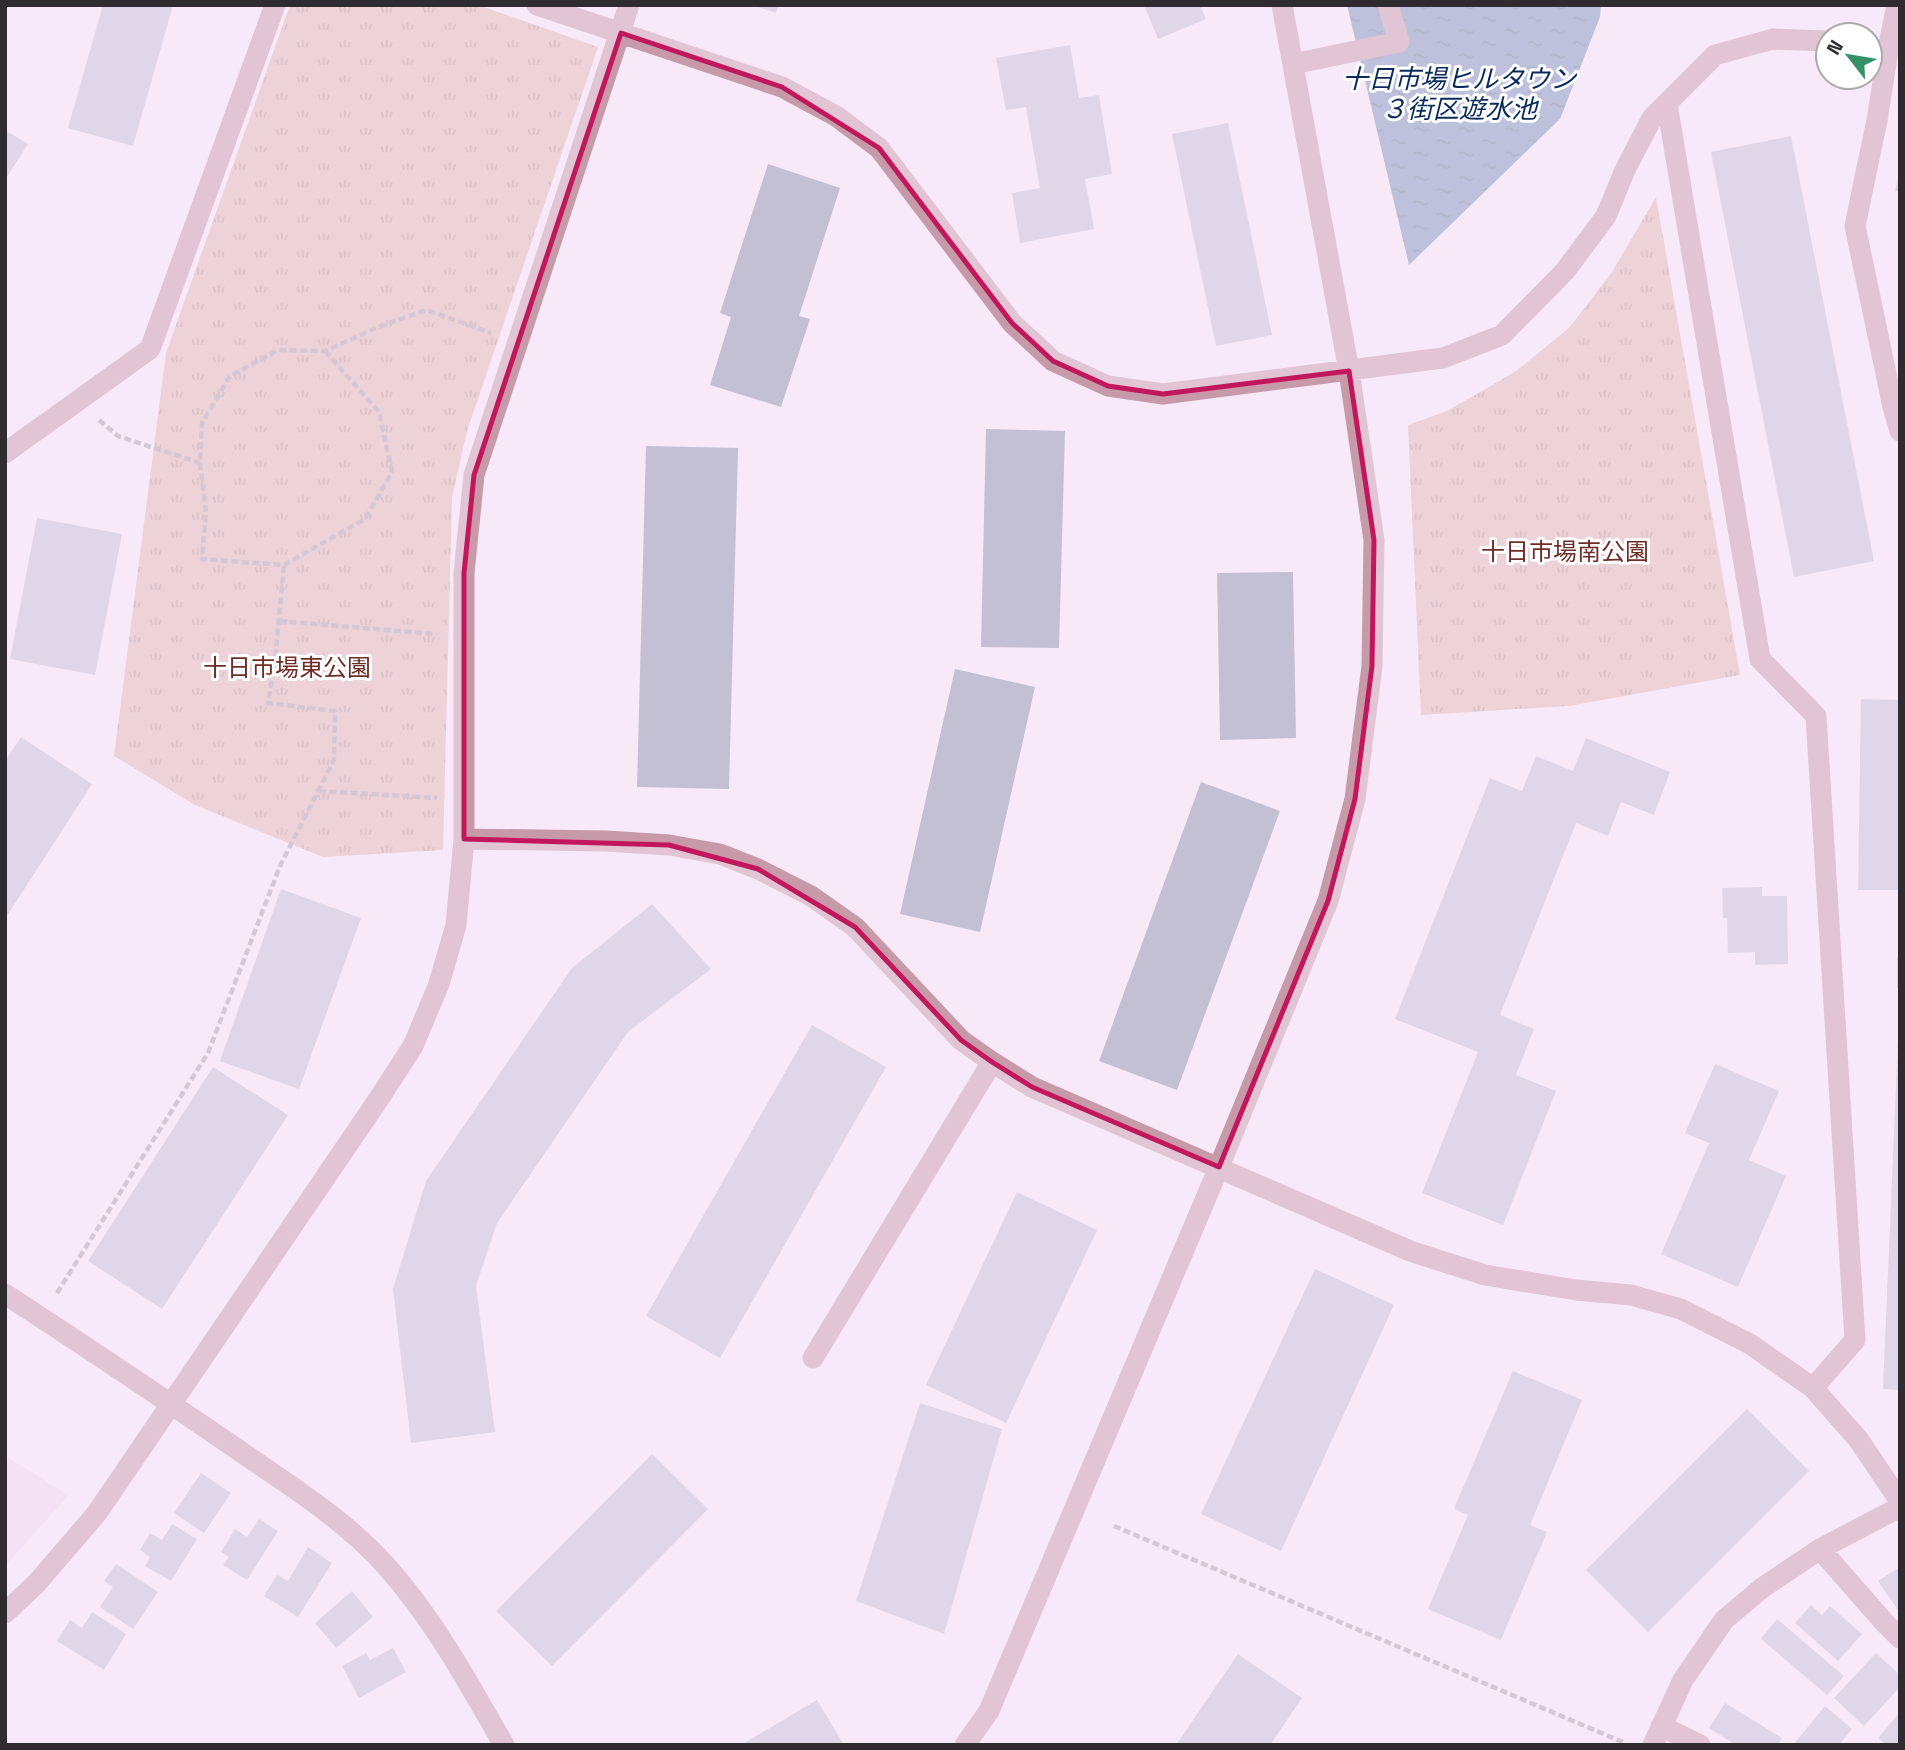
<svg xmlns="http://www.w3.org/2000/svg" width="1905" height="1750" font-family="'Space Grotesk','Noto Sans JP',sans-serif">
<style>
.built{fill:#eddaef}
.grass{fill:url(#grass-tufts)}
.water{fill:url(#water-ripples)}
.building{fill:#c2c0d2}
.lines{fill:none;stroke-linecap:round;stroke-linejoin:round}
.path{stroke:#aca1ad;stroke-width:4.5;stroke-dasharray:7 3.5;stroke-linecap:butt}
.minor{stroke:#c69aa9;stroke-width:21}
.marked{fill:none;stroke:#c2185b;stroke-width:5;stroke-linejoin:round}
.labels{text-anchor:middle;stroke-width:6;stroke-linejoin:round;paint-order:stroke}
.park-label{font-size:24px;fill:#6d2c25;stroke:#fff}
.water-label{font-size:26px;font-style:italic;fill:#082a5b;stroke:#fff}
</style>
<defs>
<pattern id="grass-tufts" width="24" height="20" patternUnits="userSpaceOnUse" patternTransform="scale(1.75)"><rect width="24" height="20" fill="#e0b6b0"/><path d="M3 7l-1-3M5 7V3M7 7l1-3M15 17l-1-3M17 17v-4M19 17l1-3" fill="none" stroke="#b69490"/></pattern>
<pattern id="water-ripples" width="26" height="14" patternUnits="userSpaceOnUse" patternTransform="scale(1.75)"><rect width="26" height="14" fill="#7791b8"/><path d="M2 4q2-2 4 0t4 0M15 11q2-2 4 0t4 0" fill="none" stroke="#627796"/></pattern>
</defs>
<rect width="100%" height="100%" fill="#f7e9f8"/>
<path class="built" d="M5,1456l64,39 -64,71z"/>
<path class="grass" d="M290,5h188l120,42 -131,384 -15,66 -9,353 -120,7 -128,-52 -81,-49 52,-403z
M1656,197l84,478 -171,31 -148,9 -13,-290 39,-14 35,-20 34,-20 53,-43 43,-56z"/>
<path class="water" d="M1347,5h254l-1,12 -40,102 -151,146z"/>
<path class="building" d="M103,5h70l-40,141 -65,-18z
M752,5h27l-3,8z
M1144,5h56l6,14 -48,20z
M1070,45l9,53 20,-3 13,79 -27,5 9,50 -74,14 -8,-50 28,-5 -14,-81 -20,3 -10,-52z
M1228,123l44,212 -56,11 -44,-212z
M5,130l23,14 -23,36z
M1791,136l83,425 -80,16 -83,-425z
M768,164l72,24 -41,128 11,3 -29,88 -71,-22 21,-68 -11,-4z
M1899,175h1v17l-5,-1z
M986,429l79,2 -6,217 -78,-1z
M646,446l92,2 -9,341 -92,-2z
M37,518l85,16 -27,141 -85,-16z
M1293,572l3,166 -76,2 -3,-167z
M955,669l80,18 -55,245 -80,-18z
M1861,699l39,1v190h-42z
M21,737l71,47 -87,135v-158z
M1586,738l84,34 -16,43 -33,-13 -13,34 -32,-13 -76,192 34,14 -18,46 40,16 -53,134 -81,-32 56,-141 -83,-33 95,-241 32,13 14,-35 37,15z
M1201,782l79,29 -103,279 -78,-29z
M1762,887v9h25l1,68 -33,1v-13l-27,1 -1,-35h-4l-1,-30z
M281,889l80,29 -62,171 -79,-28z
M652,904l59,65 -83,63 -131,191 -21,63 19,146 -84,11 -18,-154 33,-108 146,-213z
M1897,957h3v31h-3z
M812,1025l74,42 -166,291 -74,-42z
M1898,1037h2v353l-17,-1z
M1715,1064l64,27 -30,69 37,16 -48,111 -77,-33 48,-111 -24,-10z
M213,1067l75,48 -126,194 -74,-48z
M1017,1192l80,38 -91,193 -80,-38z
M1315,1269l79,36 -113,246 -80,-37z
M1513,1371l69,29 -52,125 17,7 -46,108 -73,-31 40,-94 -14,-6z
M920,1403l82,26 -58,205 -88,-33z
M1747,1409l62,62 -161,161 -62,-62z
M652,1454l56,55 -156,157 -56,-55z
M201,1473l30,20 -27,40 -30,-20z
M259,1519l19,12 -31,49 -24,-15 6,-8 -8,-5 14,-23 12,8z
M172,1524l25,15 -26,42 -26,-15 5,-9 -10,-7 10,-17 12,7z
M308,1547l24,16 -34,54 -34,-21 13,-21 11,6z
M116,1564l42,28 -25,37 -33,-22 13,-20 -9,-6z
M1900,1567v46l-22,-32z
M352,1591l21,26 -37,31 -21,-25z
M1811,1605l11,10 8,-9 32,28 -24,27 -43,-38z
M92,1612l34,22 -22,36 -47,-29 13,-21 12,8z
M1777,1619l67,57 -17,19 -66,-56z
M393,1648l13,24 -47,26 -17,-32 24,-13 4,7z
M1876,1653l24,22v12l-36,39 -30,-28z
M1238,1654l64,44 -32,47h-94z
M817,1700l27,45h-103z
M1725,1703l57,35 -4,7h-42l-27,-17z
M1825,1706l27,23 -13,16h-46z
M1900,1712v33h-14l-8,-7z"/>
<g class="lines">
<path class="path" d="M325,351l54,61 13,60 -27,47 -81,46 -82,-6 4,-47 -6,-49 2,-40 28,-47 48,-26 47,1 51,-23 50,-18 65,23
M99,420l19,16 82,27
M279,621l156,13
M319,791l118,7
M57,1293l151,-240 72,-187 54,-106 1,-49 -67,-8 7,-42 9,-96
M1114,1526l511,217"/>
<path class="minor" d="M537,5l245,82 54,29 43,32 133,175 41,38 55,25 55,8 280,-36 59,-23 63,-64 41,-55 19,-46 27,-52 63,-63 58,-16 55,2
M1897,5l-8,39 -12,76 -22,106 38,181 7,24
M1293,64l106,-22 -11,-37
M1667,104l93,555 56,57 39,624 -42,48
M5,453l145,-104 125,-344
M464,839l142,2 63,4 51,9 38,15 53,27 44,31 106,113 31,22 40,25 378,164 75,24 91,15 55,5 50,14 69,35 63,44 45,51 42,62
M5,1294c77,50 153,101 229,153 53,37 111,72 154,121 47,53 81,116 116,177
M813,1358l179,-296
M1820,1549l64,73 16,16
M5,1613l31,-29 61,-71 281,-413 35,-54 26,-62 17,-59 8,-86v-266l10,-98 155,-470
M1661,1726l39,19
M965,1745l24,-34 230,-544 109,-266 27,-102 17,-133 2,-126 -25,-169 -67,-366
M1653,1745l30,-65 41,-60 38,-32 58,-39 80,-42"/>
</g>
<path d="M0 0H1905V1750H0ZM621,33l161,54 97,61 133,175 41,38 55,25 55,8 186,-23 25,169 -2,126 -17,133 -27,102 -109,266 -187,-80 -40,-25 -31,-22 -106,-113 -97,-58 -89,-24 -205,-6v-266l10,-98z" fill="#f7e9f8" fill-opacity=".55" fill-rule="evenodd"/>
<path class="marked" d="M621,33l161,54 97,61 133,175 41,38 55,25 55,8 186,-23 25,169 -2,126 -17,133 -27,102 -109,266 -187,-80 -40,-25 -31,-22 -106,-113 -97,-58 -89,-24 -205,-6v-266l10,-98z"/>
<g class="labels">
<g class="park-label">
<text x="1565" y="560">十日市場南公園</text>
<text x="287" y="676">十日市場東公園</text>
</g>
<g class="water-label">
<text x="1459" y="88">十日市場ヒルタウン<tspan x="1459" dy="30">３街区遊水池</tspan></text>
</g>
</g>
<rect width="1905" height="1750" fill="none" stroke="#302b31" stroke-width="14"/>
<g transform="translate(1849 56) rotate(301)"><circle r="33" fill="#ffffff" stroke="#acaaad" stroke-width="2"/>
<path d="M0-5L12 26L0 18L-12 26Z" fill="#369168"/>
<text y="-10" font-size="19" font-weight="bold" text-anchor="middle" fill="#302b31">N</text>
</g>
</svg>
